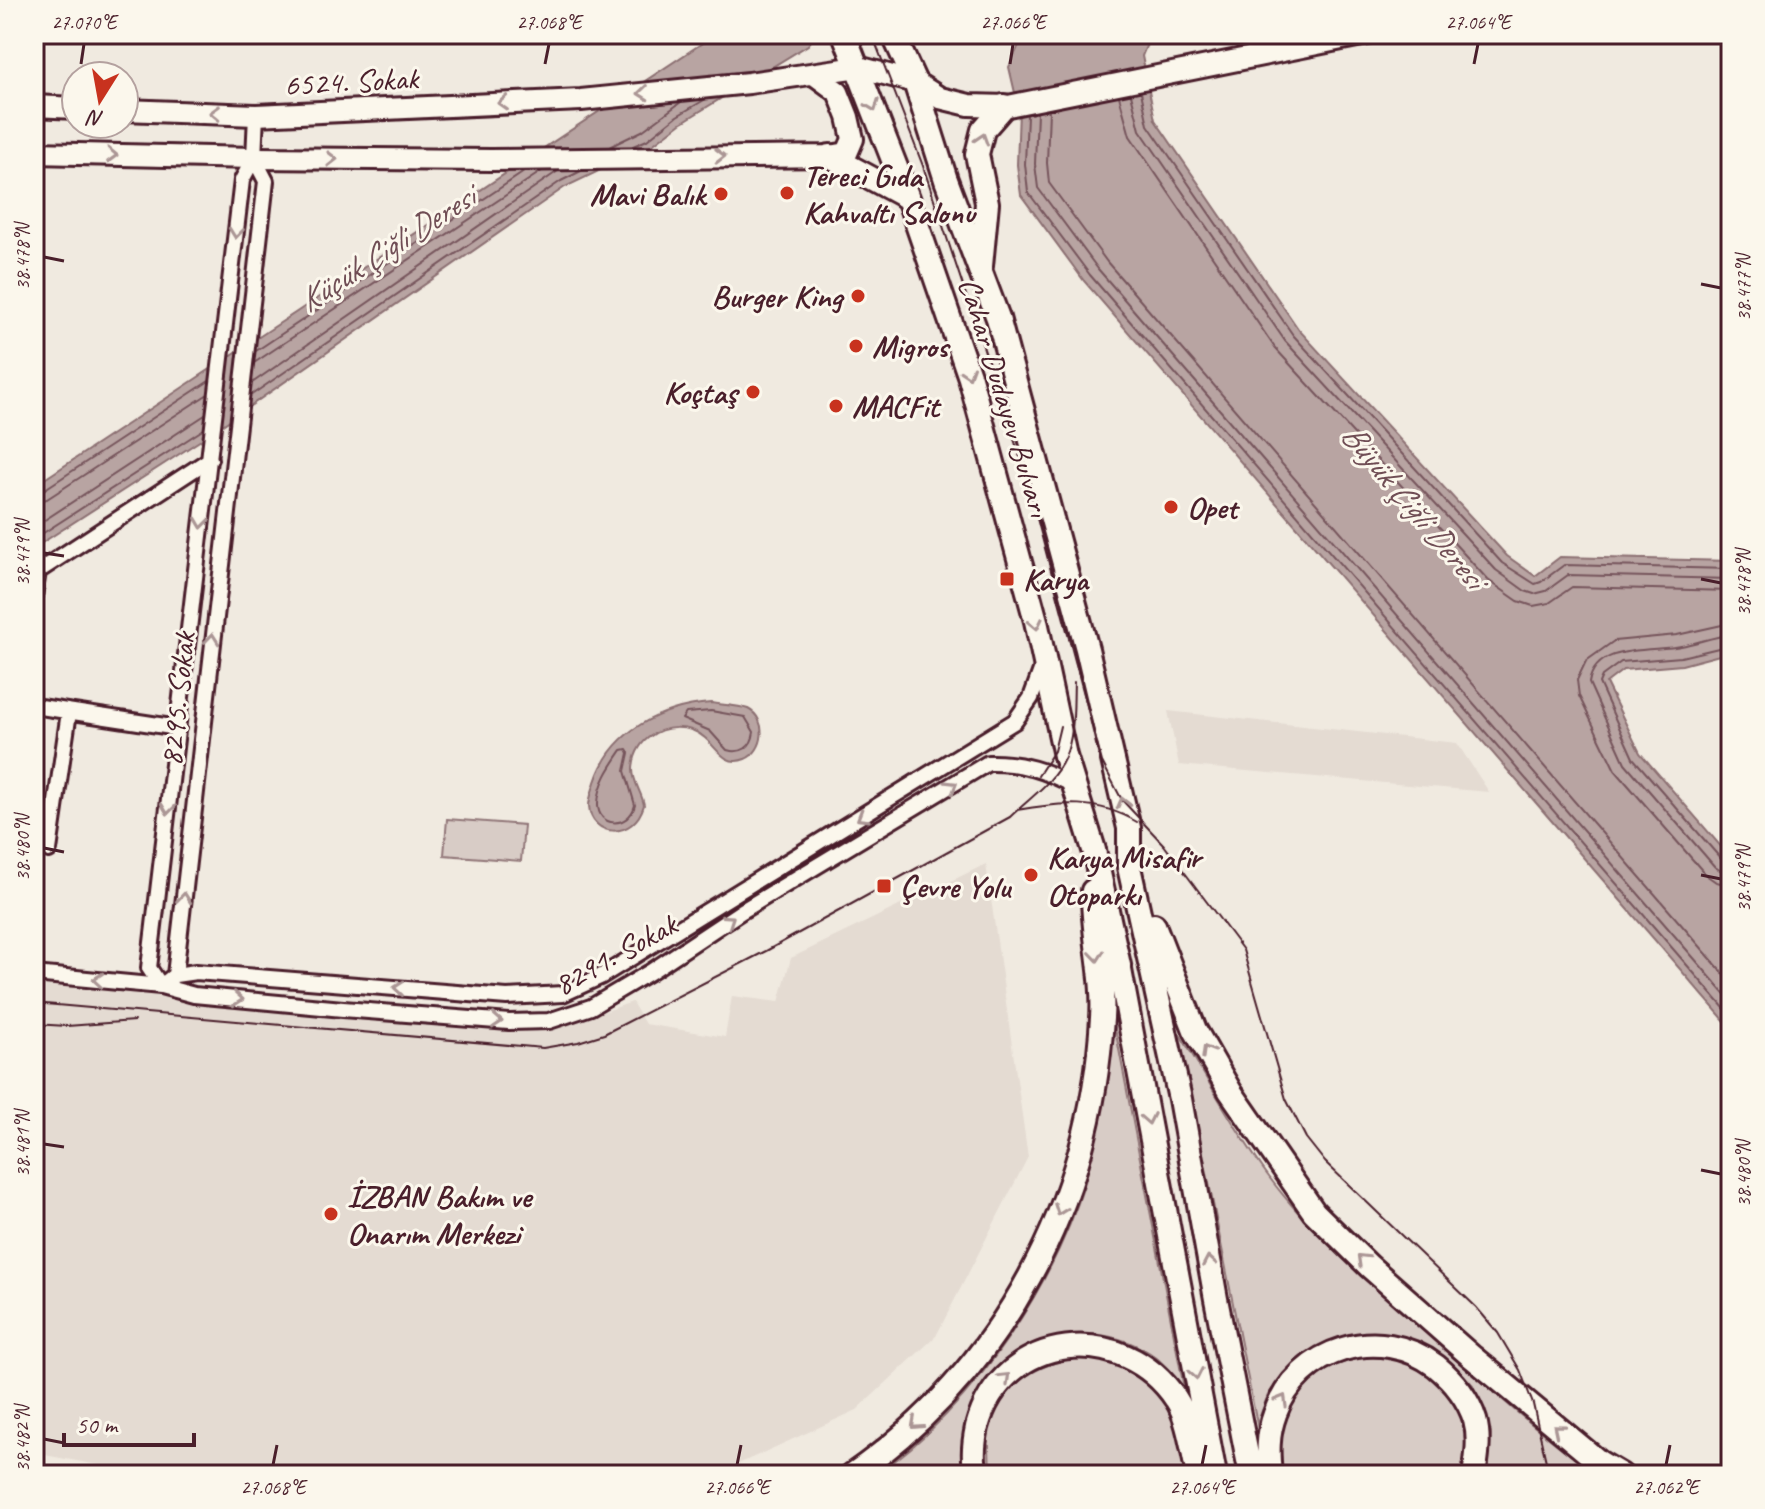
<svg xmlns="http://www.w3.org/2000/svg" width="1765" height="1509" font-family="Caveat,sans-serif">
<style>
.built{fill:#e4dbd2}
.green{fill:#d8ccc6;stroke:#917678;stroke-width:2}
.water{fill:#b8a4a2;stroke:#8c6f72;stroke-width:2}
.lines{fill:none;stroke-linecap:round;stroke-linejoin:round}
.shore{stroke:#76545b;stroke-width:2}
.street-casing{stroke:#4a1f2b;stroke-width:20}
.secondary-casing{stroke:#4a1f2b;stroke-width:26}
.primary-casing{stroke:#4a1f2b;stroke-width:28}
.street{stroke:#fbf7ec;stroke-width:14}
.secondary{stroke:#fbf7ec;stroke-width:20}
.primary{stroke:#fbf7ec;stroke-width:22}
.tram{stroke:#4a1f2b;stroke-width:2}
.oneway{stroke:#ab9695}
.ticks{fill:none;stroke:#4a1f2b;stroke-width:3}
.poi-dot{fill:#c8321e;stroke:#fbf7ec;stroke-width:3}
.labels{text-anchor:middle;stroke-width:6;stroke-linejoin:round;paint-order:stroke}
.street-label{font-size:32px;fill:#4a1f2b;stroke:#fbf7ec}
.poi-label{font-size:32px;font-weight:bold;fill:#4a1f2b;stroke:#fbf7ec;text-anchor:start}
.water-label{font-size:34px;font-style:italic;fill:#704e55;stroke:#fbf7ec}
.neatline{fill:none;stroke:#4a1f2b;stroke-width:3}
.ticks-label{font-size:20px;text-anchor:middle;fill:#4a1f2b}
</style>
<rect width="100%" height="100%" fill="#f0eae0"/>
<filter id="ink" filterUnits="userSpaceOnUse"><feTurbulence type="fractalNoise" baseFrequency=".0125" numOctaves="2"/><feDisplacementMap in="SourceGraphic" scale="16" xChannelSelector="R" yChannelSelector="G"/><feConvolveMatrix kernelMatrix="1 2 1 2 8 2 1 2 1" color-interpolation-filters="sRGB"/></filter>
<g filter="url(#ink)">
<path class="built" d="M1168,711l289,32 32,49 -310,-27z
M986,864l42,293 -92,179 -79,74 -143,65h-563l-117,-22v-477l138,20 380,34 80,-28 13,22 80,13 7,-41 47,6 12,-44z"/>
<path class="green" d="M447,819l77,6 -3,36 -77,-6z
M1114,1023l70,365c-10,-12 -20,-26 -34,-35 -88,-55 -204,16 -184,122h-91c98,-65 188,-200 216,-315 11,-45 15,-91 23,-137z
M1179,1033c30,48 57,99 90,144 46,62 107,112 165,162 53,47 105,95 164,136h-110l3,-43 -18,-47 -20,-21 -19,-14 -21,-10 -21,-5 -24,-1 -46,11 -39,29 -15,21 -11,29z
M1369,1357c14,1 30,2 43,8 27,13 53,42 56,73 1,11 -3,26 -5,37h-185c-7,-62 29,-111 91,-118z
M1074,1358c46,-1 86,22 102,68 5,15 7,33 10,49h-196l-1,-29 -5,-2c14,-52 36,-75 90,-86z"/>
<path class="water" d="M716,34h100l-8,11 -127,78 -30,23 -86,41 -364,253 -167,108v-62z
M1016,34h135l-9,22 13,64 144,210 208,226 28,20 25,-19 171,4v91l-49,13 -59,5 -17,13 34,70 91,105v170l-647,-747 -63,-86 -4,-30 2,-55 -10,-43 10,-22z
M711,703c11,2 27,2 37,6 20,10 17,42 -3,50 -20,8 -28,-11 -40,-21 -16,-14 -41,-13 -57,0 -9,7 -15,19 -15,32 0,12 9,23 11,35 -10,35 -53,33 -55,1 0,-7 4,-17 6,-24 17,-52 66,-75 116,-79z"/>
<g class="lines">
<path class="shore" d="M1141,92l7,33 145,210 209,228 33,21 6,-2 23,-17 167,4
M1131,94l9,36 145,211 211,229 29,21 9,3 12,-3 22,-16 163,4
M1119,96l11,40 145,212 213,232 30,21 15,5 16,-3 23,-16 159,4
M1049,110l-2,53 2,20 58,79 624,720
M1037,112l-2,52 3,24 60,81 633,732
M1027,115l-2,49 3,28 62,83 641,741
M633,146l14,-6 30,-24 29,-17
M609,147l33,-16 39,-29
M256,351l268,-179
M254,363l288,-192
M252,383l306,-212
M250,396l311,-215 20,-10
M34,492l8,-1 167,-110
M34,502l13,-3 161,-105
M34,527l171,-112
M34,539l170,-110
M1731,623l-54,12 -63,6 -28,20 -9,19 2,16 36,74 91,105 10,7 15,3
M1731,635c-17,1 -33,8 -50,11 -29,6 -86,-3 -92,37l36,80 90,104 8,5 8,1
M1731,645l-50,12 -60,5 -19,14 -3,7 34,75 89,102 9,3
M711,711l34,6 9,15c-2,16 -13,22 -27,18l-17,-19 -28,-12 4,-6z
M627,749l2,4 -4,18 10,34c-6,24 -38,23 -37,-2 1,-20 13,-37 24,-53z"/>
<defs>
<path id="street" d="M34,574l176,-115
M34,597l4,-25
M34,706l144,22
M49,850l20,-138
M34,974l127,12 33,9 149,14 166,13 40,-1 42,-14 59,-35 92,-61 246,-148c33,-1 59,8 87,23
M175,975l91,-794 -12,-23
M161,986l14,-11 21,-3 311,25 56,-3 37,-17 415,-256 16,-23 13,-36
M161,986l-12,-18 93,-788 12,-22 2,-43"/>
<path id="secondary" d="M34,106l42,2
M124,110l132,5 325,-15 168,-17 109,-16 57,15 25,16 29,7 39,1 359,-72
M34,153l220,5 237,2 339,-4 17,-3 6,-14 -5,-22 -10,-25 -23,-17"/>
<path id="primary" d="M844,34l64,164 62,180 66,243 29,135 29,94 26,120 95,505
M893,34l22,48 31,98 52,138 89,331 42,179v39l51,232 36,200 35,176
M830,156l78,42
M981,266l6,-63 -10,-49 6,-24 21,-24
M1154,925l41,105 35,61 84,121 55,54 102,90 128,106 22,13
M852,1475c152,-106 239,-272 250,-457 3,-41 -10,-85 -9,-127
M977,1475c-5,-14 -3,-34 0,-48 26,-96 146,-107 199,-28 12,17 17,55 22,76
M1270,1475c-2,-21 -3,-40 5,-61 23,-66 105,-91 161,-48 17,14 32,32 39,54 5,18 2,37 -1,55"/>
</defs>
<use href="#street" class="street-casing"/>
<use href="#secondary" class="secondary-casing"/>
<use href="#primary" class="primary-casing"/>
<use href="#street" class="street"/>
<use href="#secondary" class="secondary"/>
<use href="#primary" class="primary"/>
<path class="tram" d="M872,34l51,132 100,300 79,296 20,38 42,45 79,105 43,149 20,39 19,24 151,145 22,26 22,37 13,34 16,71
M1038,776l16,-25 6,-25
M1017,810c44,-8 81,-11 120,12
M34,1003l509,45 35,-6 26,-8 162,-83 244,-134c19,-18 44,-35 55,-60 10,-23 8,-51 9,-75
M34,1024l33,2 67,-5"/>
</g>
<defs><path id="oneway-chevron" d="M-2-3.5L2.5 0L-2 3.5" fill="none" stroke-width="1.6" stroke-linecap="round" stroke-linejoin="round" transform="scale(2)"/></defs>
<g class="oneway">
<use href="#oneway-chevron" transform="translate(643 93) rotate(174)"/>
<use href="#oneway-chevron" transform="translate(503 103) rotate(177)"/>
<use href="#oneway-chevron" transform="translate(873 106) rotate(69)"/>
<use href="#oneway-chevron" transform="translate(215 113) rotate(-178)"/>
<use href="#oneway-chevron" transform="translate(982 139) rotate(-72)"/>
<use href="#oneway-chevron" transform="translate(112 155) rotate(2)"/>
<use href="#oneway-chevron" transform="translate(720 156) rotate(-1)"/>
<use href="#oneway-chevron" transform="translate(332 159)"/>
<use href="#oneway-chevron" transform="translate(236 233) rotate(96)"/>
<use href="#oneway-chevron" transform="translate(968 373) rotate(72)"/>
<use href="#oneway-chevron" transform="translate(202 523) rotate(97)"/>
<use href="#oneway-chevron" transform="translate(1036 624) rotate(78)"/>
<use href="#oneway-chevron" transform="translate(212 639) rotate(-84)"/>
<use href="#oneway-chevron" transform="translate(952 786) rotate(-31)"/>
<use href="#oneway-chevron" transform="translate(1123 803) rotate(-104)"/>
<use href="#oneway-chevron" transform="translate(168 809) rotate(97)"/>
<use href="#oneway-chevron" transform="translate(862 817) rotate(149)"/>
<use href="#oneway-chevron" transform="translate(184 898) rotate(-84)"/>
<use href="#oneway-chevron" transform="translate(729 920) rotate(-34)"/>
<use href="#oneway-chevron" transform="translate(1097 956) rotate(84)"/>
<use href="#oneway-chevron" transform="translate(98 980) rotate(-175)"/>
<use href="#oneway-chevron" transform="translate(399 988) rotate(-175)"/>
<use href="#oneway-chevron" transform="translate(238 999) rotate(5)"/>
<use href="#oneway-chevron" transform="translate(497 1021) rotate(4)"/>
<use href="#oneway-chevron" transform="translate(1207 1051) rotate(-120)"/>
<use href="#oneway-chevron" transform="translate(1148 1119) rotate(79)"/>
<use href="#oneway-chevron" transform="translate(1060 1210) rotate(110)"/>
<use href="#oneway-chevron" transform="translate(1362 1259) rotate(-136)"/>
<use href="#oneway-chevron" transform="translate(1209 1261) rotate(-100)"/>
<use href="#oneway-chevron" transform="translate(1196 1374) rotate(79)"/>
<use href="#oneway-chevron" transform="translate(1005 1378) rotate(-44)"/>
<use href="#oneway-chevron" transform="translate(1282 1400) rotate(-60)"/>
<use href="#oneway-chevron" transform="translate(916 1424) rotate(138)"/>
<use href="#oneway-chevron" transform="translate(1558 1429) rotate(-140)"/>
</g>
</g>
<path class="ticks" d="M81,64l3,-20M545,64l4,-20M1010,64l3,-20M1474,64l4,-20M44,257l20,4M1701,284l20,4M44,553l20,3M1701,579l20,4M44,848l20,4M1701,875l20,4M44,1144l20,3M1701,1170l20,4M44,1439l20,4M273,1465l4,-20M737,1465l4,-20M1202,1465l4,-20M1666,1465l4,-20"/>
<g class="poi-dot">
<circle cx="787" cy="193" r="8"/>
<circle cx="721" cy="194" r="8"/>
<circle cx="858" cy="296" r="8"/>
<circle cx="856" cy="346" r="8"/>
<circle cx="753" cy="392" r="8"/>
<circle cx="836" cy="406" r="8"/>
<circle cx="1171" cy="507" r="8"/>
<rect x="999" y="571" width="16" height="16" rx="4"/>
<circle cx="1031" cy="875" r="8"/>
<rect x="876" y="878" width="16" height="16" rx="4"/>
<circle cx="331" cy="1214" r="8"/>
</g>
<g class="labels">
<g class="street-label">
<text transform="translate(351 81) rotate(-3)" y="11">6524. Sokak</text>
<text transform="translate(1005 397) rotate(73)" y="11">Cahar Dudayev Bulvarı</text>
<text transform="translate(177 699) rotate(-84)" y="11">8295. Sokak</text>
<text transform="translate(615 954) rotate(-29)" y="11">8291. Sokak</text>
</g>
<g class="poi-label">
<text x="803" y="186">Tereci Gıda<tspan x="803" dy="37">Kahvaltı Salonu</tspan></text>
<text x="705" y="205" text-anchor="end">Mavi Balık</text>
<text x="842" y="307" text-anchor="end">Burger King</text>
<text x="872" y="357">Migros</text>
<text x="737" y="403" text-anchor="end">Koçtaş</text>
<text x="852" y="417">MACFit</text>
<text x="1187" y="518">Opet</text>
<text x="1023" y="590">Karya</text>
<text x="1047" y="868">Karya Misafir<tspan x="1047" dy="37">Otoparkı</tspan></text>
<text x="900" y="897">Çevre Yolu</text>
<text x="347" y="1207">İZBAN Bakım ve<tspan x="347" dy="37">Onarım Merkezi</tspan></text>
</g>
<g class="water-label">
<text transform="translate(386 248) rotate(-33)" y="12">Küçük Çiğli Deresi</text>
<text transform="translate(1414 505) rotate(50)" y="12">Büyük Çiğli Deresi</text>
</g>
</g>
<rect width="1765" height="1509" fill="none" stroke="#fbf7ec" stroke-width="88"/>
<g transform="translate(100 100) rotate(191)"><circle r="38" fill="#fbf7ec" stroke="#b4a19f" stroke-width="2"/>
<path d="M0-6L14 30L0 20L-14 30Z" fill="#c8321e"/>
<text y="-12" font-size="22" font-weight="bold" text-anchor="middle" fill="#4a1f2b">N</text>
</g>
<path d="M64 1433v12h130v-12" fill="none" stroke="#4a1f2b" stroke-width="4"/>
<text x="76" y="1433" font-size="24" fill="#4a1f2b" stroke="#fbf7ec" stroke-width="6" paint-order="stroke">50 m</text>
<rect x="44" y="44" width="1677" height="1421" class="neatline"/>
<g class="ticks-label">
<text x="84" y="29">27.070°E</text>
<text x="549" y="29">27.068°E</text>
<text x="1013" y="29">27.066°E</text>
<text x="1478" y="29">27.064°E</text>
<text transform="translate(22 257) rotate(-90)" y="7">38.478°N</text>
<text transform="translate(1743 288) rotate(-90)" y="7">38.477°N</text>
<text transform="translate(22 553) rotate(-90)" y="7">38.479°N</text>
<text transform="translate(1743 583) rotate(-90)" y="7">38.478°N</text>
<text transform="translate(22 848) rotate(-90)" y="7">38.480°N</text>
<text transform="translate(1743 879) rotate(-90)" y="7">38.479°N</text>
<text transform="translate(22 1144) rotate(-90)" y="7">38.481°N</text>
<text transform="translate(1743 1174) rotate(-90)" y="7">38.480°N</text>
<text transform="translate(22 1439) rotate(-90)" y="7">38.482°N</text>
<text x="273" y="1494">27.068°E</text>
<text x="737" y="1494">27.066°E</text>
<text x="1202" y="1494">27.064°E</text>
<text x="1666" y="1494">27.062°E</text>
</g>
</svg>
